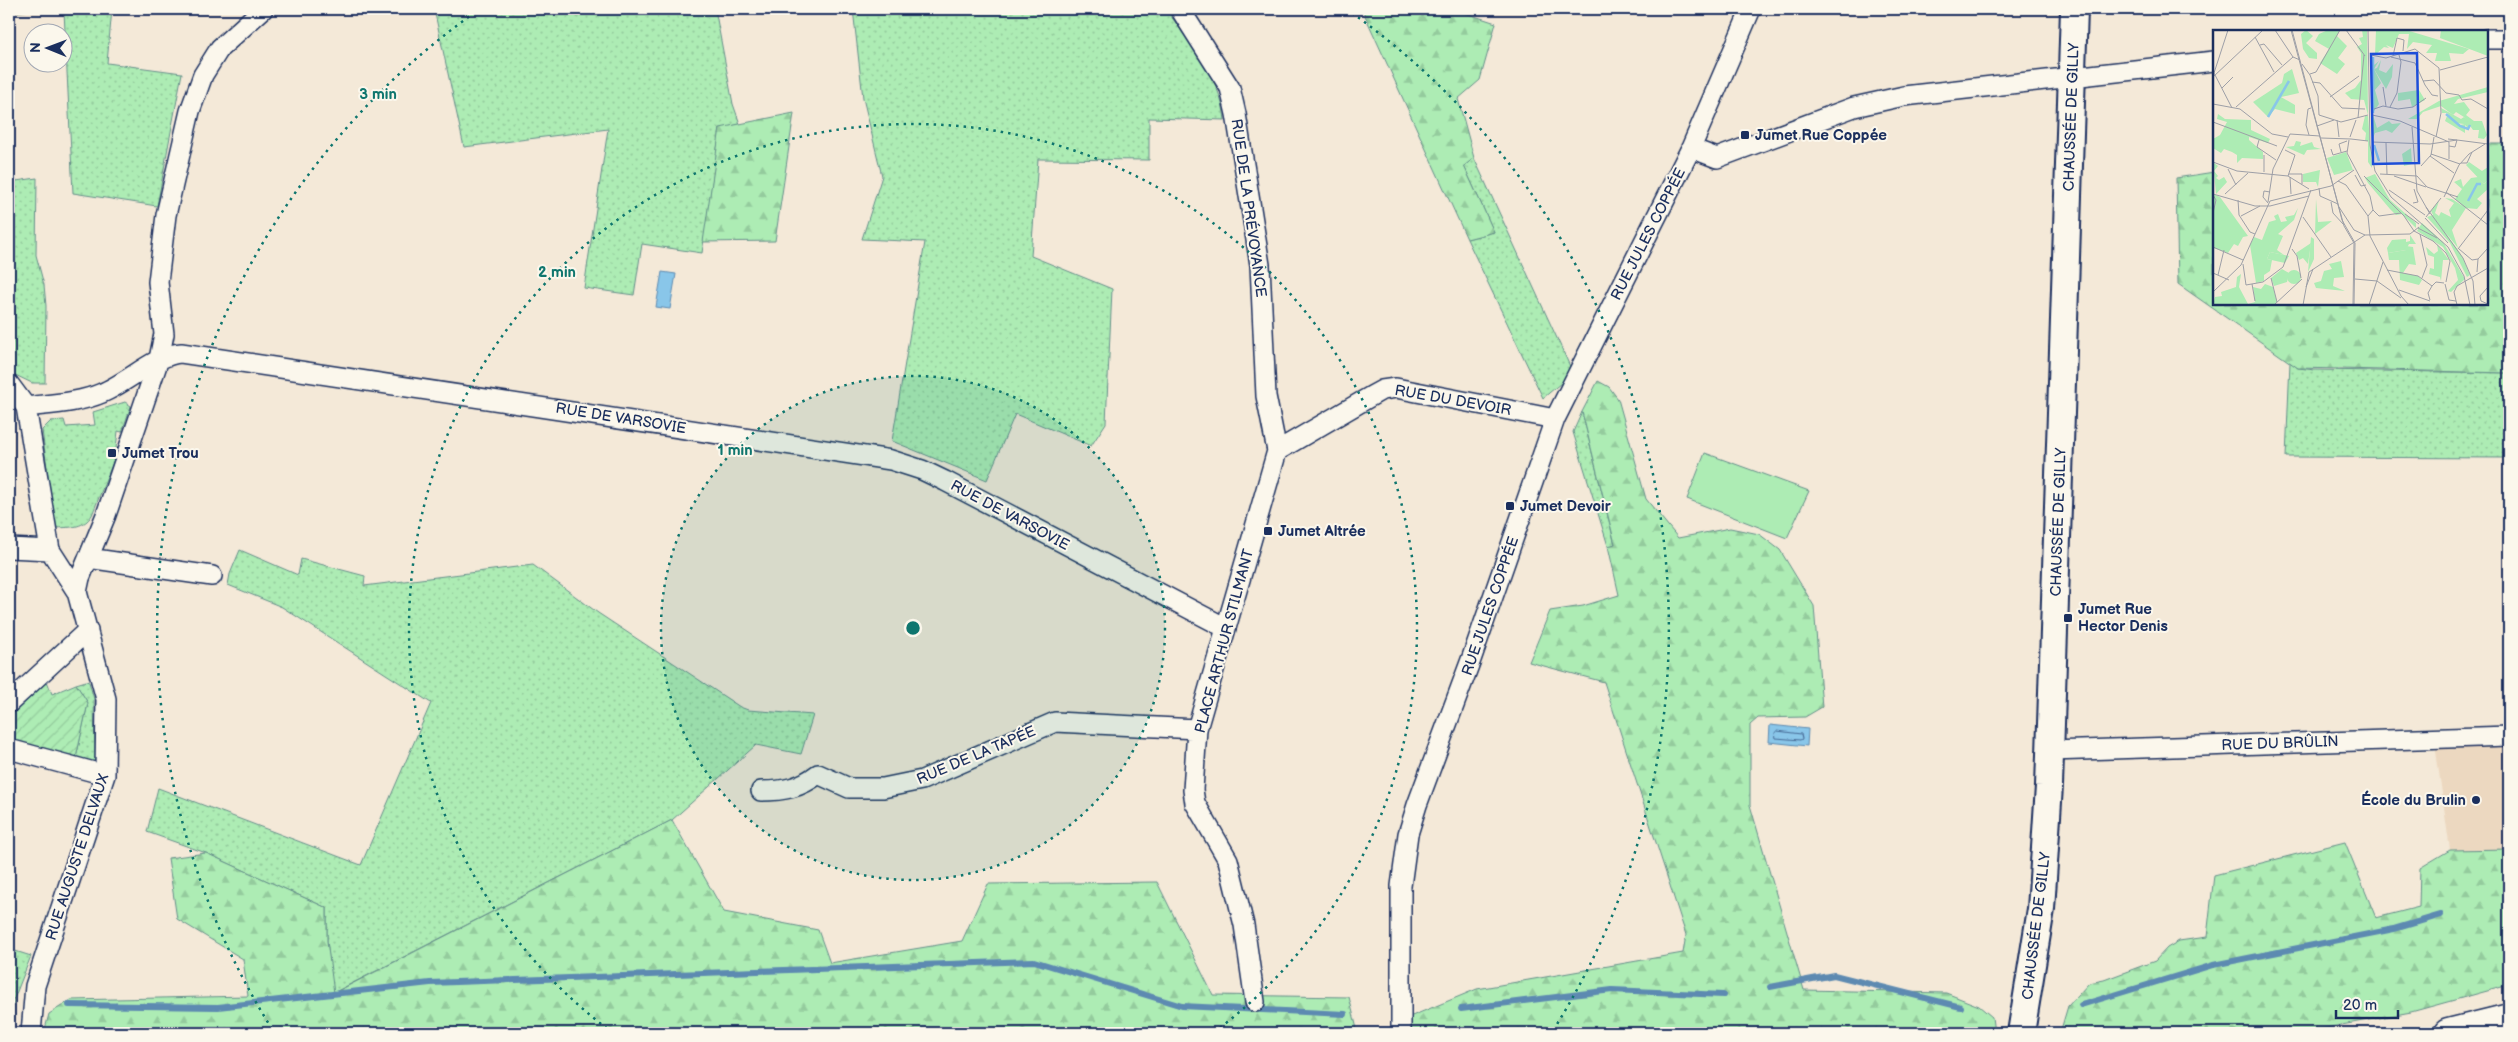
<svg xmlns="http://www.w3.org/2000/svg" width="2518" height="1042" font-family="'Balsamiq Sans',sans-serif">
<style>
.built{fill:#ecd8c0}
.grass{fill:url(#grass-dots);stroke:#648e89}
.forest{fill:url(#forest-firs);stroke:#648e89}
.garden{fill:url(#garden-furrows);stroke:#648e89}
.pitch{fill:#adecb4;stroke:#648e89}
.water{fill:#89c6e9;stroke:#5d8ab1}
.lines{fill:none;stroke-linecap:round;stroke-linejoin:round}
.shore{stroke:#476b96;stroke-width:1}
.stream{stroke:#5d8ab1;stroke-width:6}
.street-casing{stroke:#1b2f5e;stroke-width:22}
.secondary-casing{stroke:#1b2f5e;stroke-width:30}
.highway-casing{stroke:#1b2f5e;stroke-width:31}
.street{stroke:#fbf7ec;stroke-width:19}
.secondary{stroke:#fbf7ec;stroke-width:26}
.highway{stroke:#fbf7ec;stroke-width:28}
.ring{fill:none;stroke:#0f766e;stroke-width:2.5;stroke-dasharray:2.5 5}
.poi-dot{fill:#1b2f5e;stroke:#fbf7ec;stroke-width:2}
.labels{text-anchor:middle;stroke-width:4;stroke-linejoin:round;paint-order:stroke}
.street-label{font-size:15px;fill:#1b2f5e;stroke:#fbf7ec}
.poi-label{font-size:15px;font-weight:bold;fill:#1b2f5e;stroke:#fbf7ec;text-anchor:start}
.inset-river{fill:none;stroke:#89c6e9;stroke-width:2.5}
.inset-road{fill:none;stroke:#9d9fa7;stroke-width:1}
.view{fill:#1d4ed8;fill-opacity:0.15;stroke:#1d4ed8;stroke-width:2.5}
.inset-edge{fill:none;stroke:#1b2f5e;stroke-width:2.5}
.centre{fill:#0f766e;stroke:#fbf7ec;stroke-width:2.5}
.ring-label{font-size:15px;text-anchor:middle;font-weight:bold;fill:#0f766e;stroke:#fbf7ec;stroke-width:4;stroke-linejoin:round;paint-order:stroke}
</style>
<defs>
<pattern id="grass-dots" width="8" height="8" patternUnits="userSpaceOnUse" patternTransform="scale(1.25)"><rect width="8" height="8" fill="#adecb4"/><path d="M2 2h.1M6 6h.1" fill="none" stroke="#94cb9d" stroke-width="1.8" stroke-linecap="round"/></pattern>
<pattern id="forest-firs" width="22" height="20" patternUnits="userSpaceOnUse" patternTransform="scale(1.25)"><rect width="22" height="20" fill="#adecb4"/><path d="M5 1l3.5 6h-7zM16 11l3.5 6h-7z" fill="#94cb9d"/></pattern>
<pattern id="garden-furrows" width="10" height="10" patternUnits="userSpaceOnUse" patternTransform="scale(1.25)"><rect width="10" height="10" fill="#adecb4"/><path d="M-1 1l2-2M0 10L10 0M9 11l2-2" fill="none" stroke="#94cb9d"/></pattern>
</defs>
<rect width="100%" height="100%" fill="#f4e9d8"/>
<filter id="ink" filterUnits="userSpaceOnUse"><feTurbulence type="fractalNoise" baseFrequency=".02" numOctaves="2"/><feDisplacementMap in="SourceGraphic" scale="10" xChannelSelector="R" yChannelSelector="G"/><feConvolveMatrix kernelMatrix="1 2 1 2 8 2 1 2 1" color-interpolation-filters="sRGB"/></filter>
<g filter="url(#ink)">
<path class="built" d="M2509,743v106l-59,1 -15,-106z"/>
<path class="grass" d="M9,9h103l-5,54 75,10 -25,133 -84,-13 -9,-182 -26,-2 -29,4z
M434,9h177l1,4 19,-4h84l18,95 7,20 -20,5 -18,124 -60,-9 -8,51 -50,-7 24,-159 -144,18z
M853,9h313c23,34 55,69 59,111l-76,-2v42l-111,-1 -7,97 81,33 -6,134 -15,23 -76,-32 -28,66 -95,-39 33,-199 -63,-3 20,-63 -19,-78z
M1474,158l99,215 -30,25 -76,-159 27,-7 -30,-66z
M37,178l-1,77 8,30 2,21 -1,77h-13l-23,-11v-190z
M2290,362l8,6 17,2 194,3v85l-223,-1z
M125,402l6,4 -9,26 -4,-1 -3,26 -23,58c-8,13 -20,12 -35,13l-3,-7 -12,-91 9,-9 13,-1 2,7 29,-2 -2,-13z
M1582,412l33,133 -7,1 -35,-114z
M240,550l58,25 3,-16 64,17 -1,10 169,-21 65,48 142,94 8,3 65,5 -12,39 -45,-9 -84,75 -339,173 -6,-52v-33l-121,-55 -59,-21 11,-44 203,77 70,-162 -149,-96 -54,-22 2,-11z
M86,681l3,1 5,17 1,61 -4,4 -15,-6 12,-55 -12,-19z
M9,949l22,7 -17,43 -5,-1z"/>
<path class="forest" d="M1362,9h91l43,14 -16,57 -22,19 16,59 -10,8 30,66 -27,7z
M794,113l-19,128 -72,1 17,-114z
M2487,144h22v229l-211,-5 -120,-84 -2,-106 38,-6v132h273z
M1598,381l11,6 9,12 28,100 32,39 52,-10 29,6 21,16 34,56 8,101 -17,10 -47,1 -8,7v80l54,185 142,3 33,13 13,11 2,16h-584l-3,-15 70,-29 206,-36 3,-18 -82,-253 -75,-20 21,-51 33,-5 36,-11 -11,-49 7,-2 -33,-132z
M672,820l52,92 94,18 12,33 132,-22 26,-57 169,-2 56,113 136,2 9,36h-1314l5,-19 22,-14 177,-4 -5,-37 -66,-40 -9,-61 38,-5 121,55v33l7,52z
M2345,842l31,76 43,-11 1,-39 30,-18 59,-1v136l-98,27 -112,21h-239l8,-27 21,-23 15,-3 51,-19 12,-13 12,-7 28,-4 7,-62z
M9,998l5,1 -2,34h-3z"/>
<path class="garden" d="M47,681l5,13 24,-10 12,19 -12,55 -67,-18v-22z"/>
<path class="pitch" d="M1705,453l104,38 -22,47 -100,-39z"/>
<path class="water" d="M662,272l14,2 -6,35 -14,-2z
M1770,725l38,4 -1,17 -38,-4z"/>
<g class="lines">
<path class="shore" d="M1777,731l24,3 1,5 -2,1 -24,-2 -1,-5z"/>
<path class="stream" d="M1770,987l64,-12 127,32
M69,1005l149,2 212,-24 604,-22 148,45 163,8
M2081,1005l132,-40 181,-36 47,-14
M1461,1009l151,-19 111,5"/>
<defs>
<path id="street" d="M1180,9l50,79 6,26 24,151 6,131 11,55 -80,278 -4,61 2,13 33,57 16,65 11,77
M2487,39h22
M1691,148l26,10 137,-51 50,-11 310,-35
M9,384l17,23 24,143 27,42 29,107 -1,76 -70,211 -4,47
M26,407c24,-3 53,-4 76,-14 25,-10 55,-39 79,-40l710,107 31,10 23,11 281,147
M1277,451l96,-56 9,-5 14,-2 159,31
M9,548l41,2
M88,558l124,18
M77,592l3,-14 26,-63 53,-156 5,-25 -6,-52 8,-67 24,-104 13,-36 17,-27 43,-39
M9,703l79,-73
M9,749l96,26
M2051,751l458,-15
M761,791c23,0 39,-3 57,-17l31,14h34l39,-8 133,-58 142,7
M1401,1033v-147l7,-52 9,-29 55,-148 83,-238 136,-271 60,-139"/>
<path id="secondary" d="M2021,1033l20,-124 8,-123 25,-777"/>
<path id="highway" d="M2448,1033l61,-15"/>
</defs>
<use href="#street" class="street-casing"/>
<use href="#secondary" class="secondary-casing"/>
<use href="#highway" class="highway-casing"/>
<use href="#street" class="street"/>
<use href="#secondary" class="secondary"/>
<use href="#highway" class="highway"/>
</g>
</g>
<circle cx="913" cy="628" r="252" fill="#0f766e" fill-opacity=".12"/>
<g class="ring">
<circle cx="913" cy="628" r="252"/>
<path d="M613 1033A504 504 0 1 1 1213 1033"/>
<path d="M272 1029A756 756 0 0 1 474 13M1352 13A756 756 0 0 1 1554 1029"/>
</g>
<g class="poi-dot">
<rect x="1740" y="130" width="10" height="10" rx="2.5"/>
<rect x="107" y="448" width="10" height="10" rx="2.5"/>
<rect x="1505" y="501" width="10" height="10" rx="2.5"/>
<rect x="1263" y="526" width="10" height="10" rx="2.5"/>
<rect x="2063" y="613" width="10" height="10" rx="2.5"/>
<circle cx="2476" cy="800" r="5"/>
</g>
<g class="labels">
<g class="street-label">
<text transform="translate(2071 117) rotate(-88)" y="5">CHAUSSÉE DE GILLY</text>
<text transform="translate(1249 208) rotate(82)" y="5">RUE DE LA PRÉVOYANCE</text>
<text transform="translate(1648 234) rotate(-63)" y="5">RUE JULES COPPÉE</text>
<text transform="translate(1453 400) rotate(10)" y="5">RUE DU DEVOIR</text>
<text transform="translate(621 418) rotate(9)" y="5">RUE DE VARSOVIE</text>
<text transform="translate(1010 515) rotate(28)" y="5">RUE DE VARSOVIE</text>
<text transform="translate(2058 522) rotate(-88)" y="5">CHAUSSÉE DE GILLY</text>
<text transform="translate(1490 606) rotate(-71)" y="5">RUE JULES COPPÉE</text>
<text transform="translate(1224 641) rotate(-75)" y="5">PLACE ARTHUR STILMANT</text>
<text transform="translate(2280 743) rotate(-2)" y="5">RUE DU BRÛLIN</text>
<text transform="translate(976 755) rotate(-23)" y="5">RUE DE LA TAPÉE</text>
<text transform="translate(77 857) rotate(-72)" y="5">RUE AUGUSTE DELVAUX</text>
<text transform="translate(2036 926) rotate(-83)" y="5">CHAUSSÉE DE GILLY</text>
</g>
<g class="poi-label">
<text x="1755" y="140">Jumet Rue Coppée</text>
<text x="122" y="458">Jumet Trou</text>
<text x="1520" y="511">Jumet Devoir</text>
<text x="1278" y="536">Jumet Altrée</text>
<text x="2078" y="614">Jumet Rue<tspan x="2078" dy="17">Hector Denis</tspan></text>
<text x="2466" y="805" text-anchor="end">École du Brulin</text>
</g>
</g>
<g transform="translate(2213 30)">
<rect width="275" height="275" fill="#f4e9d8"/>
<path d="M163,0h30l63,19 -6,5 -14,-1 2,8h-16l2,-8h-11l6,-8 -19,-3 -6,7 2,-15h-10l-6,14 -7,-3 3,3 -5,-1 -9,8zM168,30l-2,10 7,3 7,-9 -1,13 -6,12 -12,-20 3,-1zM79,39l7,24 -18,4 14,8v9l-20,-5 -7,8 -15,-15 29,-19 2,-9zM206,60l6,10 -13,7 -2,-8 -12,2v-8zM228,78l20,11 3,-2 6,6 -1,6 -5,-5 -9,-1 -8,-10h-5zM0,132l5,4 -4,5 4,5 -2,2 3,2 5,-3 3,5 -11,12zM107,140l-2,17 -2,-5h-13v-8zM103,169l2,23 14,-1 -17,13zM98,213l-3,21 -5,-6 -4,2 -3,-7zM57,222l19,4 -4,7 -18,-4zM128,231l3,16 -10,1 -1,8 12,5 -29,-3 -2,-5 7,-2 3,-10 8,-2 -3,-5zM74 247a7 7 0 1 1 14 0a7 7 0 1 1-14 0Z" fill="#adecb4"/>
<path d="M93,0l7,6 -7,7 11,10v6l-8,-1 -6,-9 -2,-15zM149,0h5l1,85 -4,-15 -13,-1 -6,-6 10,-5 6,-8v-27l-4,-6 5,-3 -3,-6 4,-1zM158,26l3,9 5,-4 -5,8 7,14 -6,7 4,14 -7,10zM275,57v5l-30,7 -4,5 10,-2 6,8 -4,5 8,6h8l5,14 -3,4 -6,-1 1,-8h-6l-9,-13 -8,-5 -3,3 -12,-9 -18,6 -6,7h-9l31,-18zM5,84l7,5 26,1v10l19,9 -2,4 -19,-6v3l14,12v7l-21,-1 -5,5v-8l-5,-3 -8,-3 -3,4 -8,-5v-9l7,-4 7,-13 -10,-3zM160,85l4,13 12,-7 3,3 9,-1 -9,10 -6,-3 -11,3 -3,8zM152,86h3l4,52 -4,-6v-21h-3l1,-8 -4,-4zM234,86l13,9 5,-1v9l-20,-12zM83,111l5,1 -1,4 12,-4 2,5 7,2 -14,1 -3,5 -18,-8 8,-1zM198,118l1,16 -8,2 -2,-12zM162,144l15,26 26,23v5l-14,-14 -6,1 -6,-6 -22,-26 -3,-5zM265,147l6,7 4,-4v9l-11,10 5,4 -5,6 -11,-1 -14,22 6,18 -13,-16 17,24 8,19 -3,2 -17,-34 -23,-26 6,-2 -2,-4 8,-10 -4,12 4,3 2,-4 10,5 -2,-7 5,-7 -9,-5 7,1 11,7 -8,-7 7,-10 -8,-7 7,-3 2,8 8,-9zM1,164l6,3 28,39 -5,1 -5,9 -4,-2 -6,9 -15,-5zM85,178l-4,12 -16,14 5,2 -6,14 7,5 -14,-3 -3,7 5,1 -2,11 -6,4v6l-8,2 -6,-38 4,-8 8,3 7,-18 7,-2 -2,-4 4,-2 3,8 6,-1 -2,-4 9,-2zM209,193l21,19 22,37 -14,13 -3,-1 10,-11 -3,-12 -12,-21 -26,-16zM197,205l6,9h-7l-3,6 -18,3 -1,-5 5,-8 14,-1v3l4,-1zM98,207l3,2v20l-6,13zM224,214l12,16h-6l-2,21 -1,-4 -11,-3 1,-6 4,1v-12l-6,-2 -2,-8 8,7 4,-3zM69,239l7,4 -2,9 -13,4 -3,-8zM28,244l-2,13 9,17 7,-2 -2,-15 8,2 4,-5 8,3 4,15 -3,3h-61l2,-8 7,-1 -1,-4 15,-5 1,-10z" fill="#adecb4"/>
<path d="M256,132l13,9 6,-4v13l-4,4 -18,-19zM193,216l7,1 3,18 -7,-1 -6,9 15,3 4,4 -3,5 -19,-5 -1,-20h-10l-1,-7 18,-3z" fill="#adecb4"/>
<path d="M228,0h47v26l-48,-18zM133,122l7,18 -19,5 -7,-17z" fill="#adecb4"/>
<path d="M115,0h12l-3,6 10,10 -9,12 7,6 -8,10 -17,-11 9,-14 -14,-8 4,-7z" fill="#adecb4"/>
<path class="inset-river" d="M160,27v56M233,84l14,12 8,3 2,-4M55,87l21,-36M161,115l5,16M255,171l9,-17h4"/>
<path class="inset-road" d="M15,0l-14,43 18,35M62,0l18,27 7,3M78,0l53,196 10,17 -1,62M79,0l50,190 13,23 -1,62M133,0l19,26M155,0l2,115 5,26 16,26 57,50 16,29 6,29M42,7l19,35M47,15l4,-1 18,21M158,25l15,3 29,-9 24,19 2,45 -5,24M180,26l4,-18 7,2 -1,11M178,27l24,6 10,22 7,10 6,1M89,34l8,11 8,21 1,19M227,40l48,-13M97,44l6,-2 24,-42M0,47l50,-47M210,51l11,-1 12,13 13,2 3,5 9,-1 17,10M99,52l8,1 22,25 23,1M170,57l3,19M9,58l11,-11M117,67l29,-21M0,74l27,5 32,25 16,3M23,77l57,-50M177,77l7,-14 4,-31 -2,-7M161,79l9,-3 15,3 15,-2 13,-9M106,85l22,7 27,-7M159,85l28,6 49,21M145,88l6,-63M124,90l2,17M0,92l64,24M104,96l17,-6M199,97l5,64 13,23M96,105l-3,-10 2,-16 3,-1M137,107l6,-17M108,108l30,1M138,109l17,2M235,109l9,1 -2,7 -6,-1M46,110l-2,7 19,13M136,110l-2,13 23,43 3,14 -5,6M159,112l58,2 27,-4 31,4M173,113l1,31M118,119l2,6 14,-4M72,120l10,5 -7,21M128,122l-2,-8 8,-3M218,124l29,10M51,125v17M217,126l24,17M236,129v-17M0,132l24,9 51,5 21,13M248,133h6l5,-11M208,136l10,-11 3,-18M15,139l8,16M76,144h13v10M167,144l37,2 10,11 31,10M142,145l6,11 5,-1M151,146l40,40 10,15 19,10 13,12 4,8 -4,21M181,146l32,11M77,147l1,17M125,151l8,4 22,31 2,20M106,158l1,8 18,8M176,160l36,25M233,162l42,33M0,164l42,12h15l39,-10M12,164l23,-21M0,165l3,5 -3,13M231,167l15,-32 10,-11 16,-10M25,170l1,15 11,17 5,2M55,172l5,-33 17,-35 30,2M118,172l2,11 10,11M55,173l-5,-6 1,-6 6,1M200,173l5,-1 -4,-13M126,177l15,23 11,5 45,-1 9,-7M213,177l37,51 10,23 2,24M160,180l6,6 22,-3M192,184l14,10M28,186l19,-10M90,187l28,40M213,187l15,-19M212,188l23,25M205,198l19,10M207,204l7,31 -5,13M157,206l31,60 8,9M0,217l30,13M79,219l5,7 4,22M245,219l30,-39M246,219l13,11 6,-1M30,234l3,21 17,-3 20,-15 28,-77M174,240l31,6 14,10M264,242l1,-13 10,-11M0,243l16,7M5,245l6,-25M58,248l6,24M142,249l22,2 24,17M39,254l3,17M232,254l4,16 7,1M93,257l7,-18M275,257l-8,9 1,5 7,3M186,260l31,11M0,262l28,-27 29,-64 61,-15 23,-16M217,270l-2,-7 4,-7 4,-4 8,1M61,275l28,-26M90,275l6,-33 56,-37M156,275l14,-43M244,275l-3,-13 3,-6 31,-18"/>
<path class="view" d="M204,23l2,110 -46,1 -2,-110z"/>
<rect width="275" height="275" class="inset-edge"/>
</g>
<circle cx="913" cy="628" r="8" class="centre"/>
<g class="ring-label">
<text x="378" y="99">3 min</text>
<text x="557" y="277">2 min</text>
<text x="735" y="455">1 min</text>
</g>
<rect width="2518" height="1042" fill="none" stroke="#fbf7ec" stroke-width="30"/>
<rect x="15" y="15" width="2488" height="1012" fill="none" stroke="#1b2f5e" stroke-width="2" filter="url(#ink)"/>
<g transform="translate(48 48) rotate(271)"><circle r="24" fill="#fbf7ec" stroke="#a1a7b3"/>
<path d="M0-4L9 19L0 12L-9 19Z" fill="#1b2f5e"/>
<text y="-8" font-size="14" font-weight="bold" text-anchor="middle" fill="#1b2f5e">N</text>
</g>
<path d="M2336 1010v8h62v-8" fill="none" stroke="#1b2f5e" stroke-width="2.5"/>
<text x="2343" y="1010" font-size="15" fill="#1b2f5e" stroke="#fbf7ec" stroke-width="4" paint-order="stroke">20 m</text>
</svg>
